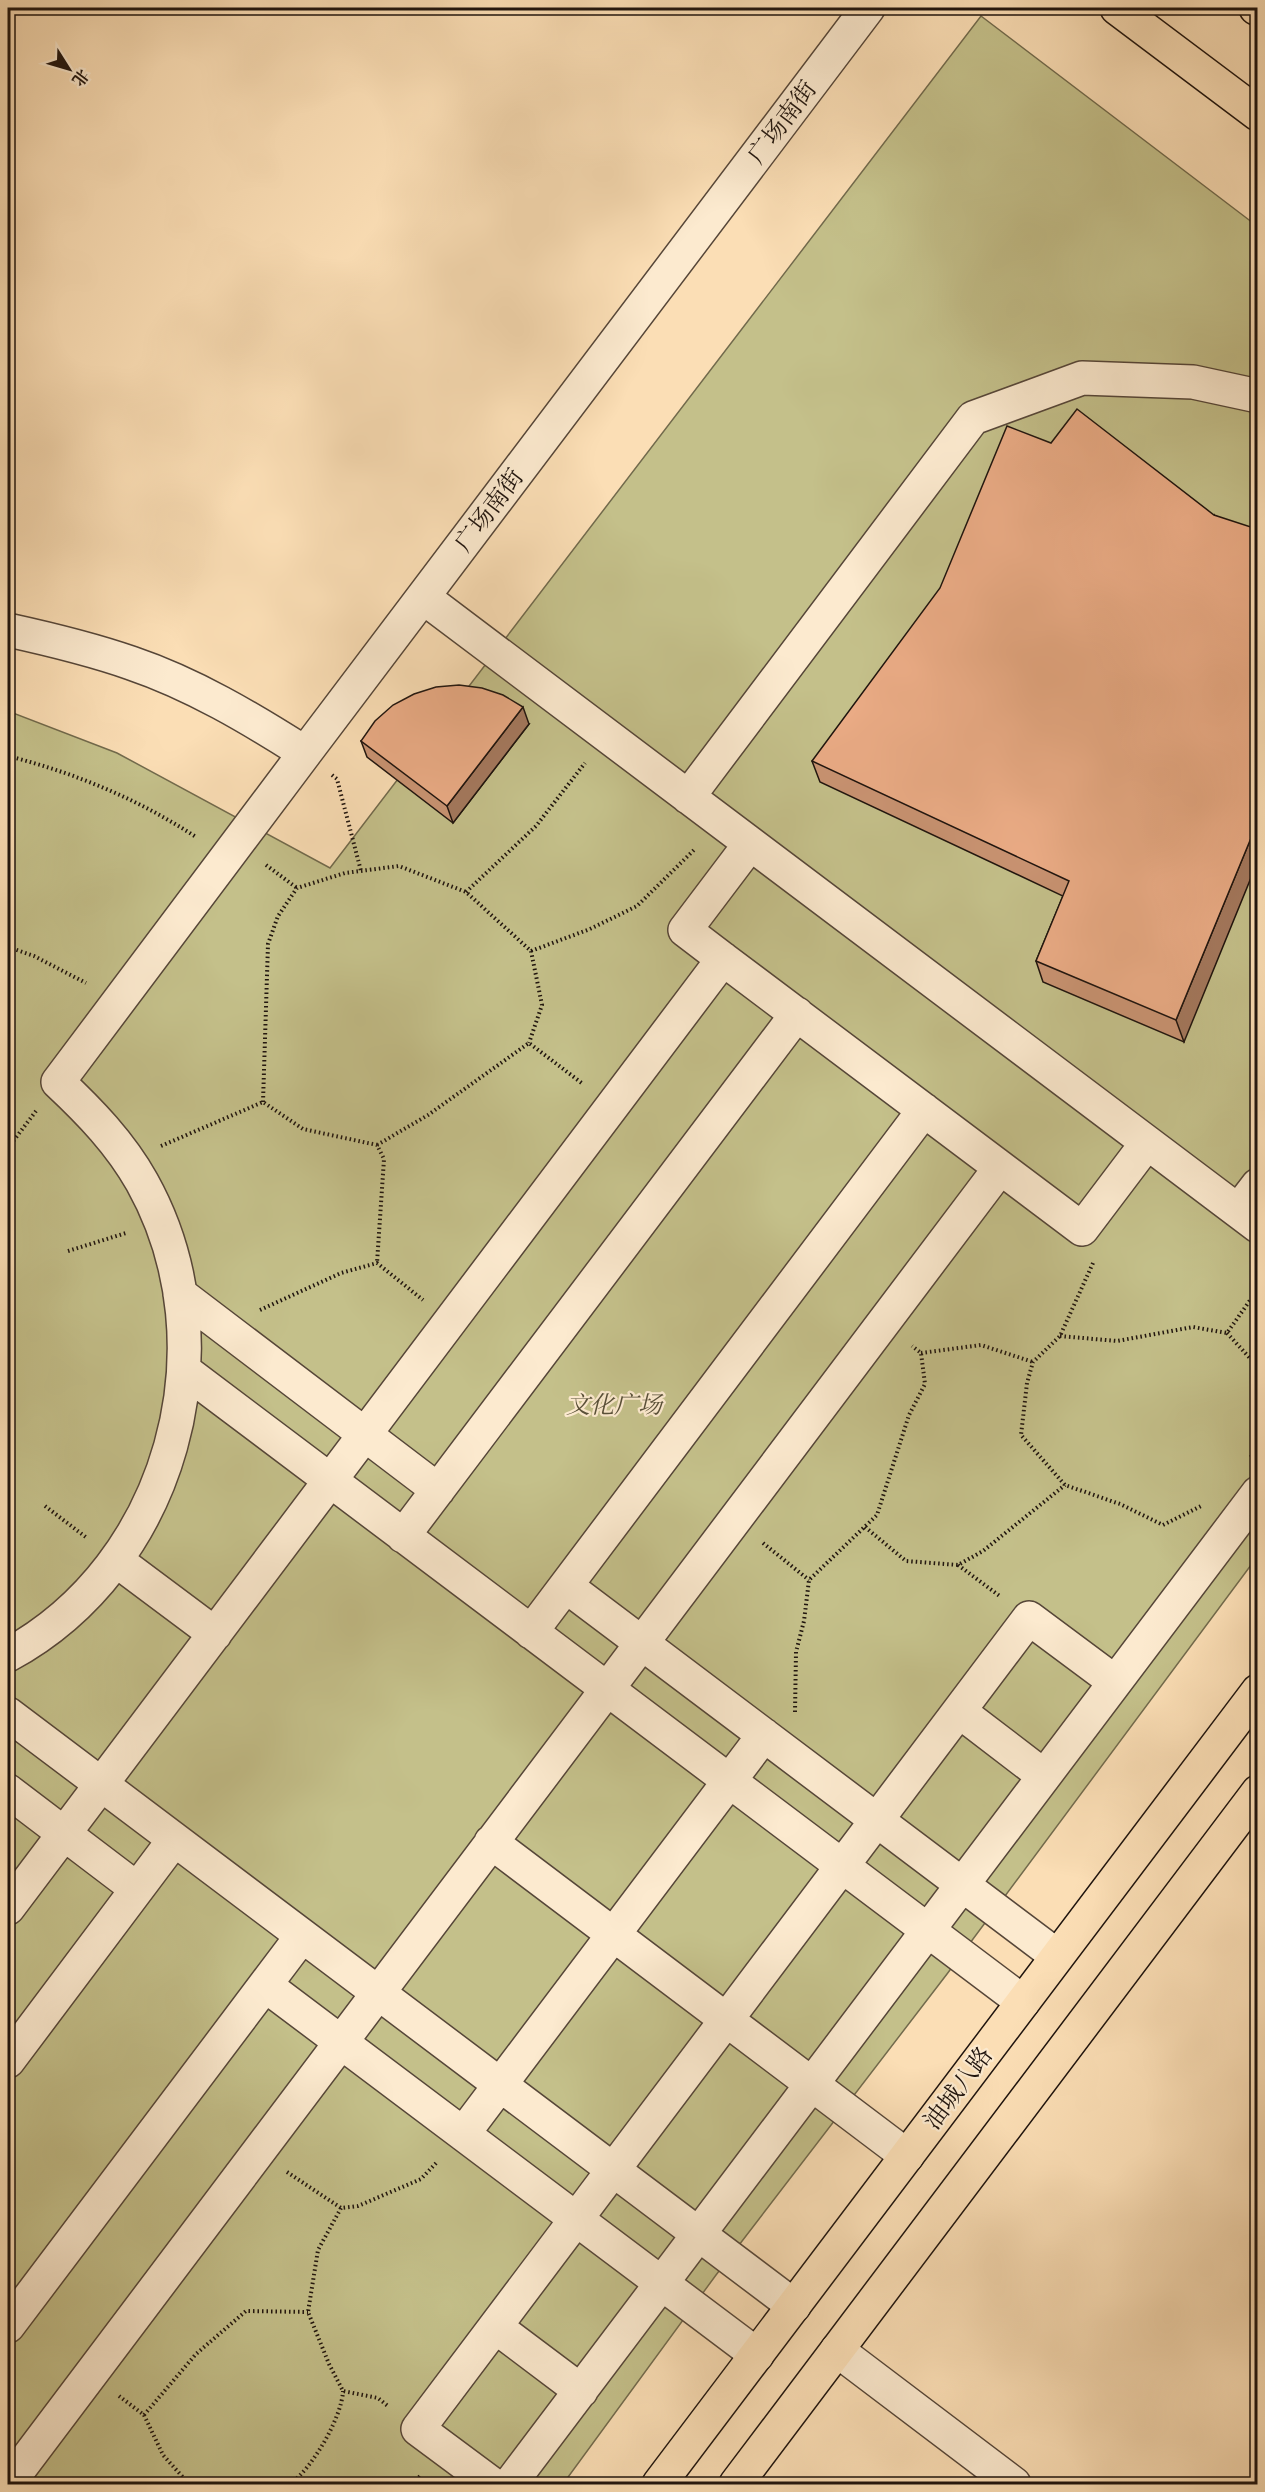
<svg xmlns="http://www.w3.org/2000/svg" width="1265" height="2492" font-family="'Libre Bodoni','Noto Serif SC',serif">
<style>
.green{fill:#c4c08a;stroke:#726a4c;stroke-width:1.5}
.lines{fill:none;stroke-linecap:round;stroke-linejoin:round}
.minor-casing{stroke:#564638;stroke-width:36}
.major-casing{stroke:#1f140e;stroke-width:36}
.path{stroke:#1f140e;stroke-width:4;stroke-dasharray:1.5 3;stroke-linecap:butt}
.minor{stroke:#fceacf;stroke-width:33}
.major{stroke:#fbdeb5;stroke-width:33}
.wall{fill:#c99372;stroke:#1f140e;stroke-width:1.5}
.shaded-wall{fill:#a4785d;stroke:#1f140e;stroke-width:1.5}
.building{fill:#eaab85;stroke:#1f140e;stroke-width:1.5}
.labels{text-anchor:middle;stroke-width:4.5;stroke-linejoin:round;paint-order:stroke}
.street-label{font-size:24px;fill:#1f140e;stroke:#fceacf}
.park-label{font-size:24px;font-style:italic;fill:#595039;stroke:#fceacf}
</style>
<rect width="100%" height="100%" fill="#fbdeb5"/>
<filter id="stains"><feTurbulence type="fractalNoise" baseFrequency=".00333" numOctaves="4"/><feColorMatrix values="0 0 0 0 .2 0 0 0 0 .09 0 0 0 0 .02 0 0 0 .5 -.17"/></filter>
<radialGradient id="worn" r=".72"><stop offset=".6" stop-color="#630" stop-opacity="0"/><stop offset="1" stop-color="#630" stop-opacity=".3"/></radialGradient>
<path class="green" d="M981,16l276,210v1331l-310,417 -231,301 -153,209h-555v-1773l109,42 213,115z"/>
<g class="lines">
<defs>
<path id="minor" d="M423,597l835,629
M8,630c41,9 83,19 123,33 62,21 119,55 174,90l563,-745
M688,797l285,-379 109,-40 111,4 65,14
M750,844l-65,86 38,29 359,270 65,-86
M1238,1211l20,-26
M180,1294l258,196
M185,1371l838,631
M403,1536l394,-522
M116,1560l99,74
M566,1586l491,370
M531,1632l393,-522
M8,1655c164,-89 225,-310 134,-473 -22,-39 -52,-70 -84,-100l247,-329
M959,1711l85,65
M8,1714l786,592
M8,1791l129,98
M491,1842l416,314
M8,1908l715,-949
M265,1985l492,370
M8,2061l166,-221
M463,2134l301,-399
M8,2326l294,-390
M496,2327l85,64
M837,2350l177,134
M8,2484l992,-1316
M492,2484l-74,-55 611,-811 86,64
M510,2484l748,-991"/>
<path id="major" d="M1117,8l141,106
M1256,8h2
M659,2484l599,-793
M736,2484l522,-692"/>
</defs>
<use href="#minor" class="minor-casing"/>
<use href="#major" class="major-casing"/>
<path class="path" d="M8,756c67,17 130,43 188,81
M332,775l5,4 24,92
M266,865l31,23
M466,892l70,-66 49,-63
M8,947l26,9 52,27
M531,951l59,-22 47,-23 58,-57
M263,1102l5,-158 10,-28 19,-28 48,-15 54,-7 67,26 65,59 11,54 -13,38
M377,1145l51,-30 101,-72 54,41
M161,1146l102,-44 40,27 74,16 7,14 -7,104
M8,1148l28,-37
M68,1251l58,-18
M1093,1263l-33,73 -27,26 -6,21 -6,52 44,50 55,19 43,21 38,-19
M260,1310l81,-37 36,-10 46,37
M1227,1333l31,34
M1060,1336l57,5 76,-14 34,6 31,-44
M921,1353l60,-8 52,17
M1251,1457l7,-19
M45,1506l42,32
M865,1527l41,34 52,4 25,-14 82,-66
M763,1543l46,37
M958,1565l43,32
M795,1712l1,-60 8,-31 5,-41 68,-65 32,-100 16,-31 -4,-31 -9,-7
M287,2172l54,36 17,-2 63,-27 17,-18
M341,2208l-23,42 -10,62 21,52 14,27 35,7 11,9
M119,2396l25,19 52,-61 50,-43 62,1
M144,2415l19,40 26,29
M290,2484c22,-15 52,-67 53,-93
M413,2484l7,-8"/>
<use href="#minor" class="minor"/>
<use href="#major" class="major"/>
</g>
<path class="wall" d="M1214,515l-30,527 -141,-60 -7,-21 27,-65 -243,-114 -8,-21z
M529,724l-76,99 -86,-66 -6,-16z"/>
<path class="shaded-wall" d="M523,707l6,17 -76,99 -6,-17z
M1257,830v33l-73,179 -8,-22 75,-182z"/>
<path class="building" d="M1077,409l137,106 43,14v301l-6,8 -75,182 -140,-59 33,-80 -257,-120 128,-173 67,-162 44,17z
M459,685l23,3 21,7 20,12 -76,99 -86,-65 14,-20 18,-16 21,-11 22,-7z"/>
<g class="labels">
<g class="street-label">
<text transform="translate(782 122) rotate(-53)" y="8">广场南街</text>
<text transform="translate(489 510) rotate(-53)" y="8">广场南街</text>
<text transform="translate(958 2088) rotate(-53)" y="8">油城八路</text>
</g>
<g class="park-label">
<text x="614" y="1413">文化广场</text>
</g>
</g>
<rect width="1265" height="2492" fill="none" stroke="#fbdeb5" stroke-width="30"/>
<rect x="9" y="9" width="1247" height="2474" fill="none" stroke="#1f140e" stroke-width="3"/>
<rect x="15" y="15" width="1235" height="2462" fill="none" stroke="#1f140e" stroke-width="1.5"/>
<g transform="translate(69 69) rotate(127)" stroke="#fceacf" stroke-width="4.5" paint-order="stroke">
<path d="M0-4.5L10 22L0 15L-10 22Z" fill="#1f140e"/>
<text y="-9" font-size="16" font-weight="bold" text-anchor="middle" fill="#1f140e">北</text>
</g>
<rect width="100%" height="100%" filter="url(#stains)"/>
<rect width="100%" height="100%" fill="url(#worn)"/>
</svg>
